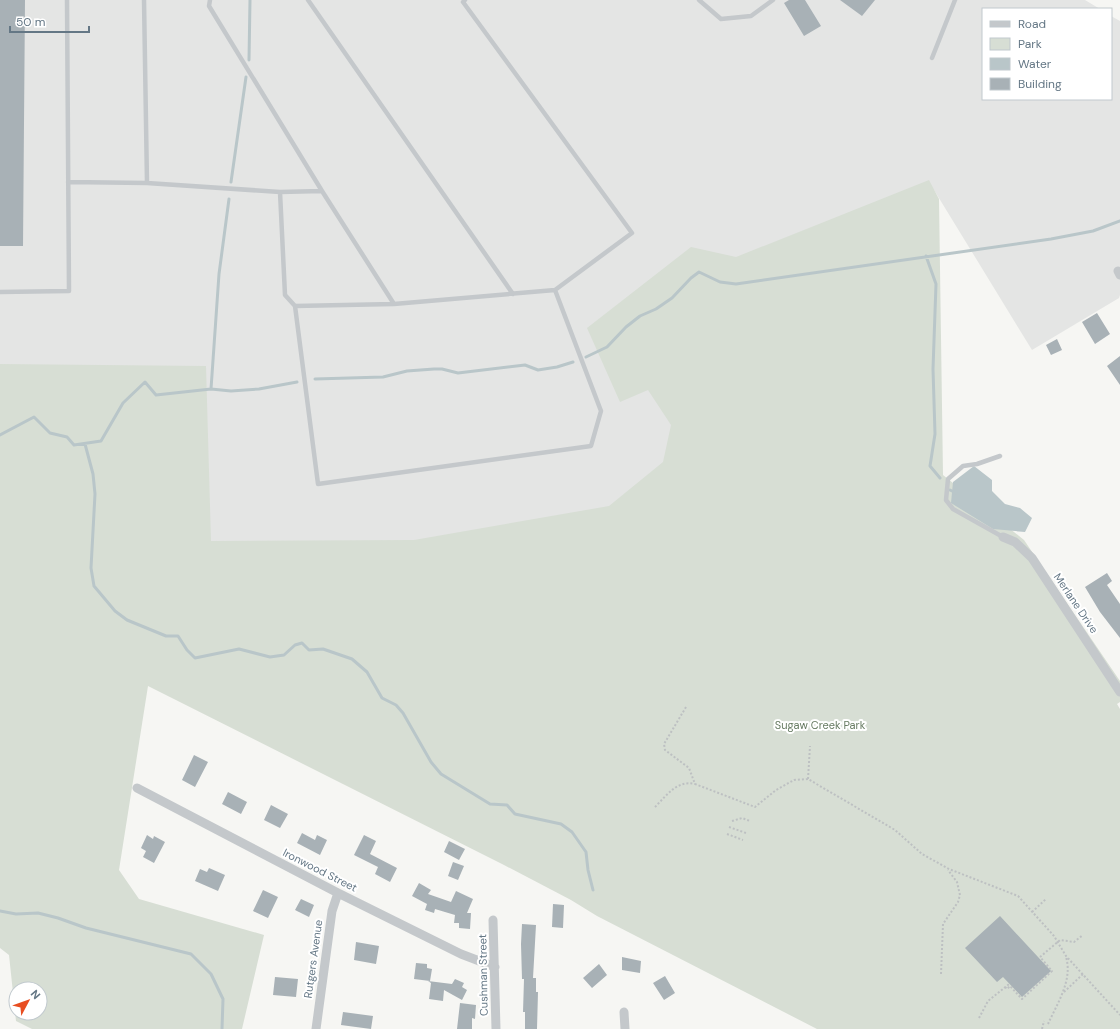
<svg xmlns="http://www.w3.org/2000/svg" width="1120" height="1029" font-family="'DM Sans',sans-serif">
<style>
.built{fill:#e4e5e4}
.green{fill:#d7ded4;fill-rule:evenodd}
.water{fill:#b9c6c9}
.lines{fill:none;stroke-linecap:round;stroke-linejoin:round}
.stream{stroke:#b9c6c9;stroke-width:3}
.building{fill:#a8b1b6}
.path{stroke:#bdc0c2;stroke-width:2;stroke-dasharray:2 2;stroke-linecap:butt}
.service{stroke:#c4c8cb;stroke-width:4.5}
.minor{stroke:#c4c8cb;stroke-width:9}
.labels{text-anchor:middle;stroke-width:4;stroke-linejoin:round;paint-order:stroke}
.street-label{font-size:11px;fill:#647785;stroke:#fff}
.park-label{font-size:11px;fill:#687c63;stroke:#fff}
</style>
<rect width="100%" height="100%" fill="#f6f6f3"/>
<path class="built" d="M0,0h1085l15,9h-117v90h128v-83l9,5v274l-1,3 -87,52 -98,-160 -269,308 -504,106 -161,-169z"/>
<path class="green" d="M929,180l10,19 4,276 81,65 96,141v21l-3,2 3,5v320h-303l-220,-113 -26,-16 -67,-35 -356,-179 -29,184 20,29 125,36 -22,94h-210l-16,-8 -7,-66 -9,-7v-584l206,2 5,175 203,-1 195,-34 54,-44 8,-37 -23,-35 -28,12 -33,-74 104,-81 45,10zM16,989h24v24h-24z"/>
<path class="water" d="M974,466l18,14v11l13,13 15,4 12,10 -7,14 -32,-3 -42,-26 2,-21z"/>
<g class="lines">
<path class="stream" d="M249,60l1,-60
M231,182l15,-105
M926,256l10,28 -3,85 2,65 -5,32 10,12
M586,357l21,-10 19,-20 14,-11 16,-7 16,-11 19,-20 8,-6 21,10 16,2 315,-45 42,-8 27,-10
M315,379l68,-2 24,-6 27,-2h8l16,4 67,-8 13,5 19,-3 16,-5
M211,389l8,-115 10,-75
M0,435l34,-18 16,16 17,4 7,8 27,-4 22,-38 22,-21 11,13 55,-6 20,2 28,-2 38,-7
M85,444l8,30 2,20 -4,74 3,18 21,25 12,9 39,16h12l9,14 8,8 44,-9 31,8 14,-2 11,-10 7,-2 7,7 14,-1 29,10 15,13 15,26 14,7 7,8 28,49 10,12 49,30 17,1 8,9 46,10 11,8 14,20 2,18 5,20
M950,490l6,3
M0,911l16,3 22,-1 20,5 28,10 105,26 20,20 12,25 -1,30"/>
</g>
<path class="building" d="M0,0h25l-2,246h-23z
M789,0h16l16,26 -17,10 -20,-33z
M840,0h35l-13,16z
M1097,313l13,21 -15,10 -13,-22z
M1057,339l5,11 -11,5 -5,-10z
M1120,356v29l-13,-19z
M1107,573l5,8 -5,4 13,19v34l-20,-26 -15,-25z
M194,755l14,7 -13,25 -13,-7z
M228,792l19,10 -6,12 -19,-10z
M271,805l17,9 -8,14 -16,-8z
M302,833l13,7 2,-5 10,5 -7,15 -23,-12z
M147,835l6,4 1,-3 11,6 -11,21 -11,-6 3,-6 -5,-3z
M364,835l12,6 -6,13 27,14 -7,14 -15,-8 3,-7 -24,-12z
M449,841l16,8 -6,11 -15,-8z
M453,862l11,4 -6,14 -10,-4z
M209,868l16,7 -7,16 -23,-10 5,-12 7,3z
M419,883l12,7 -3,4 23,8 5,-11 17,8 -6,14h4l-1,16 -11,-1v-5h-5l1,-8 -20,-6 -1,4 -9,-3 2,-6 -15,-8z
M263,890l15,7 -10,21 -15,-7z
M301,899l13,6 -5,12 -14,-7z
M553,904l11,1 -1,23 -11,-1z
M1000,916l51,55 -29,26 -19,-20 -6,5 -32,-34z
M522,924l14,1 -3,53h3v14h2l-1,37h-12v-17h-2l1,-33h-2l-1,-35z
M356,942l23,4 -3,18 -22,-4z
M622,957l19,4 -1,12 -18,-3z
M416,963l11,1v4l5,1 -2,12 -16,-2z
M599,964l8,11 -15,13 -9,-10z
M665,976l10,17 -11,7 -11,-17z
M275,977l23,2 -2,18 -23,-2z
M455,979l9,4 -2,4 5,3 -5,10 -18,-10 -1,11 -14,-2 2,-16 -3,-2 24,3z
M460,1003l16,2 -1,14 -3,-1v11h-15z
M343,1012l30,4 -2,13 -30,-4z"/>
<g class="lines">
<path class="path" d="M686,707l-22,37 1,6 24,18 6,16 60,23 21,-17 18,-10 14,-1 87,51 27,24 27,15 69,27 36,40 12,20 54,59
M808,779l2,-33
M655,807c12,-12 22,-27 40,-23
M732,821l10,-3 8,3
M729,827l17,6
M727,834l16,6
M1032,912l14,-13
M1040,957l20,-17 14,2 9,-7
M941,974l2,-50 15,-22 2,-7 -3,-13 -9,-12
M1005,987l2,2 3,-3 12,13 30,-28 -12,-14
M1064,992l19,-18
M979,1018l9,-17 21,-17
M1048,1024c9,-20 25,-44 18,-67
M1042,1029l2,-8"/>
<path class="service" d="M210,0l-1,6 113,185
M308,0l205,294
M465,0l-2,2 169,231 -77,57
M699,0l22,19 30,-3 22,-16
M932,58l23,-58
M68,182l79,1 -3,-183
M147,183l133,9 42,-1 72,113 -99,2 -10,-11 -5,-103
M0,292l69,-1 -2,-291
M295,306l23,178 273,-38 10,-35 -46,-121 -161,14
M1000,456l-23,8 -14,2 -15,13 -2,21 7,9 50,28"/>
<path class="minor" d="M1118,271l2,4
M1003,537l12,5 17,16 88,134
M137,788l201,105 123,61 34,13
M493,920l3,109
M624,1012l1,17
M316,1029l16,-118 6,-18"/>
</g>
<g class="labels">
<g class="street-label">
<text transform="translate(1076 603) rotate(56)" y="4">Merlane Drive</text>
<text transform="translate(320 870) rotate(27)" y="4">Ironwood Street</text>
<text transform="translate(313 959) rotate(-82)" y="4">Rutgers Avenue</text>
<text transform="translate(483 975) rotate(-91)" y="4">Cushman Street</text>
</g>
<g class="park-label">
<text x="820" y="729">Sugaw Creek Park</text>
</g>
</g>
<rect x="982" y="8" width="130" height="92" fill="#ffffff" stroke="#c1c9ce"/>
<rect x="990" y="21" width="20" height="6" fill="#c4c8cb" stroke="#c1c9ce"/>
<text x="1018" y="28" font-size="12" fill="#647785">Road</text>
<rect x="990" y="38" width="20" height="12" fill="#d7ded4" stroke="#c1c9ce"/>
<text x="1018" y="48" font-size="12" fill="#647785">Park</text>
<rect x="990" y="58" width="20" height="12" fill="#b9c6c9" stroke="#c1c9ce"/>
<text x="1018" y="68" font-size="12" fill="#647785">Water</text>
<rect x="990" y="78" width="20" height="12" fill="#a8b1b6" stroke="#c1c9ce"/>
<text x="1018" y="88" font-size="12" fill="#647785">Building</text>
<g transform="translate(28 1001) rotate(49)"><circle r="19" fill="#ffffff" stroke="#c1c9ce"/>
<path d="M0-3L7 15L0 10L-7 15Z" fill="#e84e21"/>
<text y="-6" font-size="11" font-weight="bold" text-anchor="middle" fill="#647785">N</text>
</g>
<path d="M10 26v6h79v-6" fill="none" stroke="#647785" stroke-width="2"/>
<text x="16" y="26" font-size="12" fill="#647785" stroke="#ffffff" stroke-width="3" paint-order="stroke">50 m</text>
</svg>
